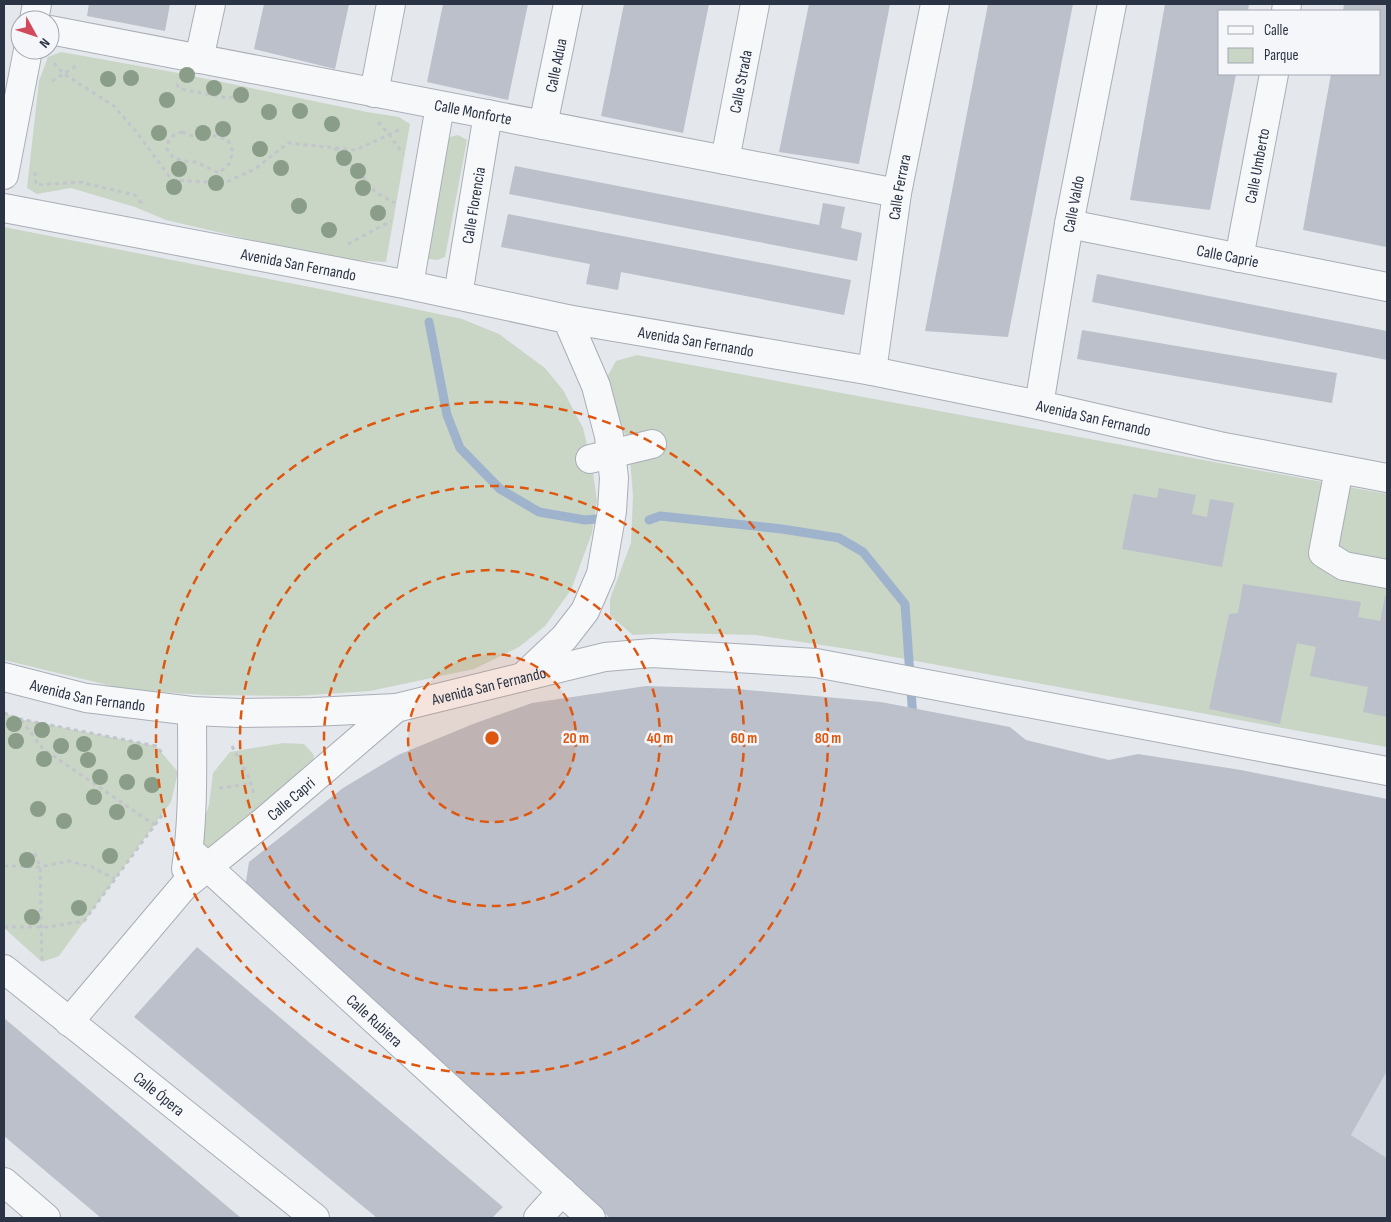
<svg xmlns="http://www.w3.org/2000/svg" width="1391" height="1222" font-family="'Sofia Sans Condensed',sans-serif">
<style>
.built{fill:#d2d6de}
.green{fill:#c9d6c5}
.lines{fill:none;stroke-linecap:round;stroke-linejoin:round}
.stream{stroke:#9fb4cc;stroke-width:9}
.building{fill:#bbc0ca}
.minor-casing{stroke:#a9aeb7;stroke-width:30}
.path{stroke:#c2c5cb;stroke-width:3;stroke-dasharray:4 4;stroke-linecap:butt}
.minor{stroke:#f7f8fa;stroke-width:28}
.tree{fill:#899d89}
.ring{fill:none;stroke:#df570f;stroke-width:2.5;stroke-dasharray:9 6}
.labels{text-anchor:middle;stroke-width:5;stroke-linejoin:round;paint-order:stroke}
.street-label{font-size:16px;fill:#2b3445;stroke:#f4f6f9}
.centre{fill:#df570f;stroke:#f4f6f9;stroke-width:2.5}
.ring-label{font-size:15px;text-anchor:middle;font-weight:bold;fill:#df570f;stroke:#f4f6f9;stroke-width:5;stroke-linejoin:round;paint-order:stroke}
</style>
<rect width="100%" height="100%" fill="#e4e7ec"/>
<path class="built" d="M1387,1071v87l-36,-23z"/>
<path class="green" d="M61,52l112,20 194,40 32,5 11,7 -24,138 -53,-3 -167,-39 -31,-13 -64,-19 -34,6 -10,-6 12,-107 9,-24z
M458,135l9,5 -22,117 -8,3 -13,-2 18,-114 8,-7z
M4,227l326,64 132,28 37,15 46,34 18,22 20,38 9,38 5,35 -5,32 -21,57 -26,36 -26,21 -45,22 -104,22 -73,5 -91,-1 -78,-5 -124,-30z
M637,355l750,139v253l-526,-96 -105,-16 -81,-2 -42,2 -23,-19v-17l21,-56 2,-47 -4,-49 -23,-68 10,-18z
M4,713l16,6 136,27 22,26 -7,30 -112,154 -17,6 -38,-34z
M283,743l21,1 10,11 -2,15 -99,84 -15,-11 2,-11 9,-27 4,-32 17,-21z"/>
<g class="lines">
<path class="stream" d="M429,322l18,93 13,33 40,41 39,23 46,8 11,-1
M649,520l11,-4 122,13 57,9 24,14 42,52 8,115"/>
</g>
<path class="building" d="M89,4h81l-5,27 -78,-15z
M264,4h85l-14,65 -81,-20z
M443,4h85l-20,96 -81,-18z
M624,4h85l-26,129 -82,-17z
M809,4h81l-31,160 -80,-12z
M988,4h85l-65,333 -83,-6z
M1165,4h84l-1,7h-28v63h16l-26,136 -80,-10z
M1344,4h43v235l-1,8 -83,-17 28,-156h49v-63h-37z
M515,166l304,59 4,-22 22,4 -4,21 21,5 -5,28 -348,-67z
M508,214l343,66 -7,35 -223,-43 -3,18 -32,-6 4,-20 -89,-17z
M1097,274l290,57v29l-295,-58z
M1082,330l255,43 -5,30 -255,-44z
M1159,488l37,7 -4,19 15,3 3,-18 24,4 -12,64 -100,-18 11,-55 24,4z
M1243,584l118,18 -3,15 22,4 5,-25 2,1v120l-24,-5 5,-25 -58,-11 6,-29 -19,-4 -17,81 -71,-15 20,-95 9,-1z
M646,686l91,3 144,13 129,25 16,13 83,20 29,-6 103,16 146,29v272l-36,64 36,23v60h-777l-365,-330 4,-26 94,-74 55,-33 75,-31 59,-21z
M197,947l306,260 -11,11h-115l-243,-201z
M4,1018l237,200h-140l-97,-82z"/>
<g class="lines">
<defs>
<g id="minor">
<path d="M1286,11l1,-7"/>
<path d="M34,20l3,-16"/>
<path id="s1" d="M50,30l847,163"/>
<path d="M199,59l12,-55"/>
<path d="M374,93l17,-89"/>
<path id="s2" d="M543,125l25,-121"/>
<path id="s3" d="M725,160l30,-156"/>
<path d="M4,175l24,-125"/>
<path id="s4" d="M4,208l405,77 158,34 305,52 167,34 180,41 168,32"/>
<path id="s5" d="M1069,224l318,63"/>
<path id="s6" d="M1239,258l35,-184"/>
<path d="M409,285l31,-179"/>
<path id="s7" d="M458,295l30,-181"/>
<path id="s8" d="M872,371l25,-178 38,-189"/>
<path id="s9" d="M1039,405l30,-181 43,-220"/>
<path d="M590,459l62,-15"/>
<path d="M1339,469l-16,84 21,13 43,8"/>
<path d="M525,675l39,-37 21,-27 16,-37 11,-63 2,-33 -5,-42 -13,-50 -29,-67"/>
<path id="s10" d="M4,677l82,21 106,13 47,2 74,-1 83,-4 209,-51 47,-4 164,10 571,108"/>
<path id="s11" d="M189,850l402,368"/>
<path d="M186,869c8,-53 6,-105 6,-158"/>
<path id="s12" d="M4,969l311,249"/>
<path id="s13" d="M69,1022l115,-136 78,-63 134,-115"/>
<path d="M4,1182l42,36"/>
<path d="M538,1218l24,-27"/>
</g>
</defs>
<use href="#minor" class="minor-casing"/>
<path class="path" d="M54,63l10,11 50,32 24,28 34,46 52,3 31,-14 33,-26 68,7 47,-22
M52,81l26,-16
M176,84l5,5 47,9 8,-2
M378,122l11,12 14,20
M182,132l16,6 17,-2 13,4 5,12 -4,12 -10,9 -23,-11 -12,-1 -11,-3 -6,-9 1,-7 6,-7z
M334,148l24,23 17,21 20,11
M35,172l1,13 44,-3 55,13 8,10
M348,244l43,-23
M4,713l16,6 136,27 8,9
M21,720l22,29 112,76
M232,746l17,32 5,16
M219,788l32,-4
M35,853l5,14 2,95
M4,866l36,1 29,-6 23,6 23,12
M4,927h44l36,-6 79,-107"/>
<use href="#minor" class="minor"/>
</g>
<g class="tree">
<circle cx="187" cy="75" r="8"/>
<circle cx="131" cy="78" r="8"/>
<circle cx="108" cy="79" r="8"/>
<circle cx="214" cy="88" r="8"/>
<circle cx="241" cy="95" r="8"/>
<circle cx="167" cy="100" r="8"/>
<circle cx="300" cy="111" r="8"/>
<circle cx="269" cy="112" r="8"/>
<circle cx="332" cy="124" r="8"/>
<circle cx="223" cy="129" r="8"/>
<circle cx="159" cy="133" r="8"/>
<circle cx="203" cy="133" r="8"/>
<circle cx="260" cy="149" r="8"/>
<circle cx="344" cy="158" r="8"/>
<circle cx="281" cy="168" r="8"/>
<circle cx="179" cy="169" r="8"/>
<circle cx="358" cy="171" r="8"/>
<circle cx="216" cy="183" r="8"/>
<circle cx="174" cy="187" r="8"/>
<circle cx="363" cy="188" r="8"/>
<circle cx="299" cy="206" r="8"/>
<circle cx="378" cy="213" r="8"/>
<circle cx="329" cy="230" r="8"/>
<circle cx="14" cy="724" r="8"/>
<circle cx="42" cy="730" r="8"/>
<circle cx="16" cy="741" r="8"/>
<circle cx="84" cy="744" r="8"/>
<circle cx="61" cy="746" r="8"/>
<circle cx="135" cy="752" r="8"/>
<circle cx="44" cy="759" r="8"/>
<circle cx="88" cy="760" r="8"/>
<circle cx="100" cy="777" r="8"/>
<circle cx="127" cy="782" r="8"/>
<circle cx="152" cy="785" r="8"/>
<circle cx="94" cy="797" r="8"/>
<circle cx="38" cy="809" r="8"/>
<circle cx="117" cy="812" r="8"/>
<circle cx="64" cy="821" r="8"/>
<circle cx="110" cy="856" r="8"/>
<circle cx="27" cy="860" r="8"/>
<circle cx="79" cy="908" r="8"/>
<circle cx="32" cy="917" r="8"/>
</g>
<circle cx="492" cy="738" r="84" fill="#df570f" fill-opacity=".12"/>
<g class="ring">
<circle cx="492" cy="738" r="84"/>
<circle cx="492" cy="738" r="168"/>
<circle cx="492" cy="738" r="252"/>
<circle cx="492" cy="738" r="336"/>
</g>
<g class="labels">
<g class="street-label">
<text dy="6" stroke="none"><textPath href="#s2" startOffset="61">Calle Adua</textPath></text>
<text dy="6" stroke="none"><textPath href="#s3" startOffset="80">Calle Strada</textPath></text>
<text dy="6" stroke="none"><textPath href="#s1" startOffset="431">Calle Monforte</textPath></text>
<text dy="6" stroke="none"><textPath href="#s6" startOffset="94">Calle Umberto</textPath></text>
<text dy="6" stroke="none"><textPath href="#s8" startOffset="186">Calle Ferrara</textPath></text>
<text dy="6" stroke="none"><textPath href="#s9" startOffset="204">Calle Valdo</textPath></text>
<text dy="6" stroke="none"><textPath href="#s7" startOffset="91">Calle Florencia</textPath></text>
<text dy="6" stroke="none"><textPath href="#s5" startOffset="162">Calle Caprie</textPath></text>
<text dy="6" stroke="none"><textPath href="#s4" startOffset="300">Avenida San Fernando</textPath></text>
<text dy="6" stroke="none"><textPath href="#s4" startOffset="705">Avenida San Fernando</textPath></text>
<text dy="6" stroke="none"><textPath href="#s4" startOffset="1110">Avenida San Fernando</textPath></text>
<text dy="6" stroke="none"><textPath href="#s10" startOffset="491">Avenida San Fernando</textPath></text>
<text dy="6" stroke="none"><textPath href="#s10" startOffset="86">Avenida San Fernando</textPath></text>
<text dy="6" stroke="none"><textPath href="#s13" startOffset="316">Calle Capri</textPath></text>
<text dy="6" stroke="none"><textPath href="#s11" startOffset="252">Calle Rubiera</textPath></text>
<text dy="6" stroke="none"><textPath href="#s12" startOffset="199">Calle Ópera</textPath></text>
</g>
</g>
<circle cx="492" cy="738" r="8" class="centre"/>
<g class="ring-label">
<text x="576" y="743">20 m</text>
<text x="660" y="743">40 m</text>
<text x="744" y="743">60 m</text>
<text x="828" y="743">80 m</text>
</g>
<rect width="1391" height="1222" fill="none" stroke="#2b3445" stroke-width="10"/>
<rect x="1218" y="10" width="162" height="65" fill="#f4f6f9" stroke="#a4a8b1"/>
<rect x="1228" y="26" width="25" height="8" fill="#f7f8fa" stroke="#a4a8b1"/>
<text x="1264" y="35" font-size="15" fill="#2b3445">Calle</text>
<rect x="1228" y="48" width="25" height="15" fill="#c9d6c5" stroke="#a4a8b1"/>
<text x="1264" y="60" font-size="15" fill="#2b3445">Parque</text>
<g transform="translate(35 35) rotate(130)"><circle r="24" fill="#f4f6f9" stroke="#a4a8b1"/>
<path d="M0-4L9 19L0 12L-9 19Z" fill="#d1495b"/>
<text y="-8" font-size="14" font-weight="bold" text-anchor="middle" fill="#2b3445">N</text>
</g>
</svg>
